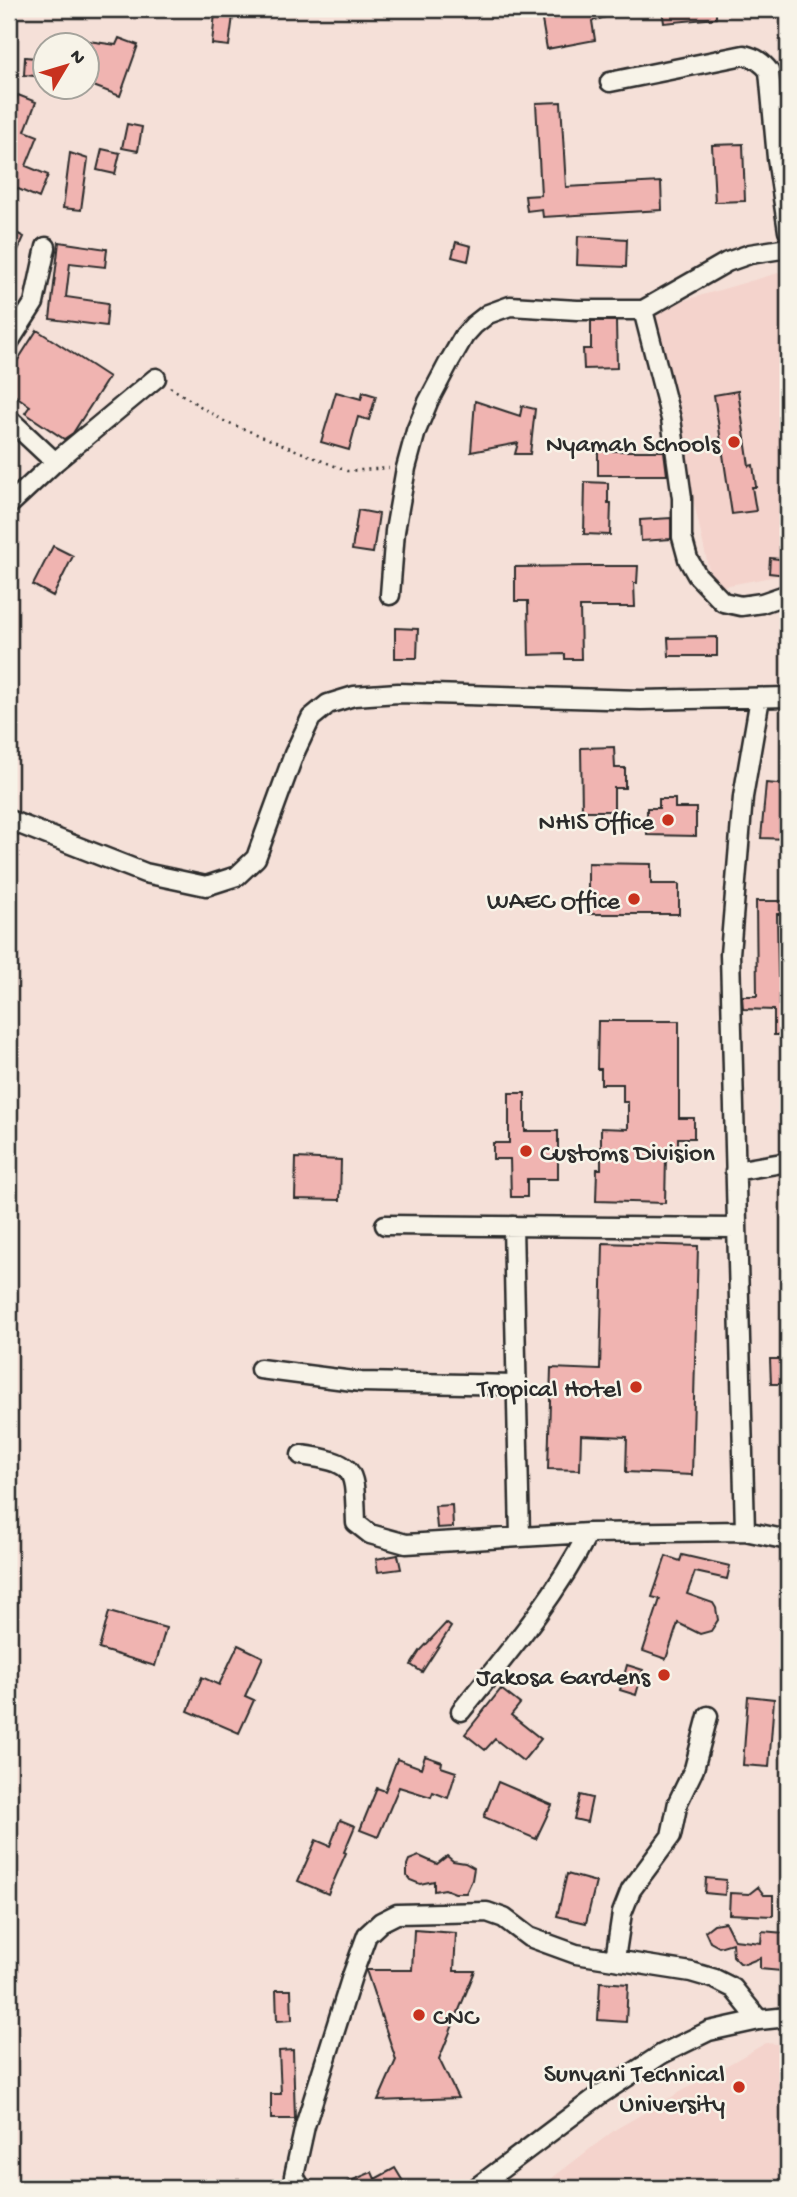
<svg xmlns="http://www.w3.org/2000/svg" width="797" height="2197" font-family="'Gochi Hand',sans-serif">
<style>
.built{fill:#f4d3cc}
.building{fill:#f0b4b1;stroke:#2b2b2b;stroke-width:2}
.lines{fill:none;stroke-linecap:round;stroke-linejoin:round}
.minor-casing{stroke:#2b2b2b;stroke-width:23}
.path{stroke:#2b2b2b;stroke-width:2.5;stroke-dasharray:2 5;stroke-linecap:butt}
.minor{stroke:#f7f3e8;stroke-width:18}
.poi-dot{fill:#c8321e;stroke:#f7f3e8;stroke-width:2.5}
.labels{text-anchor:middle;stroke-width:5;stroke-linejoin:round;paint-order:stroke}
.poi-label{font-size:26px;fill:#2b2b2b;stroke:#f7f3e8;text-anchor:end}
</style>
<rect width="100%" height="100%" fill="#f5e0d8"/>
<filter id="ink" filterUnits="userSpaceOnUse"><feTurbulence type="fractalNoise" baseFrequency=".0143" numOctaves="2"/><feDisplacementMap in="SourceGraphic" scale="14" xChannelSelector="R" yChannelSelector="G"/><feConvolveMatrix kernelMatrix="1 2 1 2 8 2 1 2 1" color-interpolation-filters="sRGB"/></filter>
<g filter="url(#ink)">
<path class="built" d="M788,270v304l-75,14 -62,-278z
M766,2043l22,2v143h-249l77,-59z"/>
<path class="building" d="M540,9h82l1,3 -31,9 3,19 -48,9z
M662,9h54v9l-52,5z
M215,13l18,3 -4,30 -17,-2z
M119,38l19,7 -18,51 -32,-12v-43l28,4z
M25,57l21,2v18l-22,-2z
M18,95l18,7 -11,29 13,5 -12,30 22,9 -9,23 -30,-13v-66z
M561,102l5,85 95,-5 1,28 -119,7 -1,-8 -15,2 -2,-15 16,-1 -5,-92z
M127,124l15,3 -4,24 -16,-3z
M743,144l2,57 -30,1 -3,-57z
M102,149l18,4 -5,21 -18,-4z
M70,153l18,6 -7,51 -18,-2z
M9,229l15,8 -15,33z
M578,236l49,3 -1,28 -49,-2z
M59,242l48,7 -2,18 -35,-4 -4,34 42,6 -2,23 -56,-7z
M456,242l15,4 -3,15 -16,-4z
M591,321h25l1,47 -33,1 -1,-20h8z
M37,330l72,47 -36,56 -9,6 -39,-26 5,-7 -21,-15v-17z
M738,391l11,75 4,-1 3,22h-4l4,24 -24,3 -18,-119z
M336,392l25,7 2,-7 13,4 -7,24 -11,-3 -9,33 -28,-8z
M475,401l45,15 2,-10 13,3 -5,45h-15l3,-11 -47,9z
M598,451h66l3,24h-69z
M585,482l23,1v20h3l-1,32 -26,-1z
M358,510l21,4 -6,39 -21,-3z
M671,518v21l-30,2 -1,-21z
M53,546l20,10 -20,40 -20,-11z
M770,558l18,2 -1,15 -18,-2z
M589,566h49l-1,17h-3l1,24h-55l1,52h-16v-5l-36,1 -1,-54h-13v-34z
M395,628l23,1 -1,29h-22z
M717,637v19h-48l-1,-18z
M614,747l1,21h10v20h-11v23h-32l-1,-63z
M766,783l22,2v54l-27,-1z
M659,799h16v9h21v28l-49,-1v-27h12z
M588,863l63,1v20h28v30h-91z
M756,901h32v13h-11l1,63h10v58h-14v-25l-31,-1 -1,-13h15z
M598,1021h81v97h15v20h-16v19h-12l-1,46 -69,-2 1,-32h4v-41l27,1v-27h-5v-18h-22v-15h-4z
M509,1093h16v38h33v48h-31v18h-16l-1,-38h-17v-16h16z
M296,1158l45,2 -1,40 -45,-1z
M603,1243l95,3 -6,229 -66,-3 1,-35 -46,-2 -1,35 -32,-1 3,-101 49,2z
M770,1359h18v25h-17z
M452,1505l1,22 -16,1 -2,-22z
M398,1555l3,14 -23,3 -2,-13z
M682,1555l48,11 -3,13 -32,-7 -8,22 26,9 3,5 2,12 -7,11 -11,3 -22,-11 -12,36 -23,-8 17,-52 -8,-2 14,-41 14,5z
M109,1612l57,16 -11,38 -56,-17z
M446,1623l5,4 -29,45 -11,-7 9,-14z
M238,1645l25,12 -18,39 9,4 -15,33 -51,-22 14,-34 17,8z
M627,1665l16,5 -7,25 -16,-5z
M501,1689l19,15 -9,11 30,24 -18,22 -28,-22 -10,11 -20,-16z
M748,1696l26,3 -5,68 -26,-2z
M425,1756l17,6 -1,5 15,5 -8,26 -15,-6 -2,5 -32,-10 -21,50 -18,-7 17,-42 8,3 12,-32 24,9z
M498,1782l54,23 -16,34 -52,-22z
M580,1795l12,3 -5,24 -13,-3z
M340,1820l15,6 -11,26 2,1 -18,41 -30,-13 18,-41 14,6z
M419,1856l18,8 10,-8 6,5 12,2 9,5 -2,12 -6,13h-11l-10,-4 -11,2v-10l-14,3 -10,-4 -3,-4v-11l2,-5z
M567,1874l29,8 -10,41 -29,-7z
M706,1878l20,2 -1,15 -20,-2z
M758,1887l6,8h9v21l-44,-2 1,-21 19,1z
M725,1922l9,18 27,3 1,-12 22,2 -3,38 -21,-2v-11l-15,6 -5,-1 -7,-7 -1,-13 -13,4 -9,-5 -5,-11 9,-7z
M414,1930l42,3 -2,38h21l-36,88 19,39 -80,3 18,-41 -30,-90h46z
M600,1982l28,2 -2,38 -28,-2z
M276,1990h15l1,30 -15,1z
M293,2050l2,69h-24v-25h10l-2,-43z
M395,2168l12,20h-73l38,-16 3,7z"/>
<g class="lines">
<defs>
<path id="minor" d="M610,82l134,-27c12,3 18,7 25,16l8,87 11,73
M643,310l28,109 11,79v39l6,22 9,16 26,27 18,4 21,-3 26,-9
M9,342l25,-39 12,-56
M9,419l46,43
M9,505l46,-43 101,-84
M390,595l5,-64 11,-63 10,-37 12,-29 20,-38 16,-28 10,-11 14,-11 22,-8 67,4h66l84,-48 23,-8 38,-6
M9,820l136,53 61,13 31,-10 19,-18 38,-104 17,-36 17,-14 26,-8 44,-3 243,7 147,-3
M735,1171l53,-9
M385,1225l351,3
M513,1226l7,311
M260,1369l101,13 156,3
M301,1455c57,8 53,14 55,68l14,11 36,10 182,-11 157,-2 43,9
M745,1531l-15,-577 13,-157 17,-99
M461,1711c46,-57 94,-113 127,-178
M615,1959l7,-46 9,-23 40,-54 7,-34 16,-33 14,-53
M301,2188l-7,-12 11,-50 47,-150 15,-41 14,-13 16,-8 90,-2 17,6 25,19 47,17 115,18 24,7 18,9 26,32
M476,2188l122,-92 64,-42 47,-23 50,-11 29,-3"/>
</defs>
<use href="#minor" class="minor-casing"/>
<path class="path" d="M170,387l52,33 125,51 42,-3"/>
<use href="#minor" class="minor"/>
</g>
</g>
<g class="poi-dot">
<circle cx="734" cy="442" r="7"/>
<circle cx="668" cy="820" r="7"/>
<circle cx="634" cy="899" r="7"/>
<circle cx="526" cy="1151" r="7"/>
<circle cx="636" cy="1387" r="7"/>
<circle cx="664" cy="1675" r="7"/>
<circle cx="419" cy="2015" r="7"/>
<circle cx="739" cy="2087" r="7"/>
</g>
<g class="labels">
<g class="poi-label">
<text x="720" y="451">Nyamah Schools</text>
<text x="654" y="829">NHIS Office</text>
<text x="620" y="908">WAEC Office</text>
<text x="540" y="1160" text-anchor="start">Customs Division</text>
<text x="622" y="1396">Tropical Hotel</text>
<text x="650" y="1684">Jakosa Gardens</text>
<text x="433" y="2024" text-anchor="start">CNC</text>
<text x="725" y="2081">Sunyani Technical<tspan x="725" dy="30">University</tspan></text>
</g>
</g>
<rect width="797" height="2197" fill="none" stroke="#f7f3e8" stroke-width="35"/>
<rect x="18" y="18" width="762" height="2162" fill="none" stroke="#2b2b2b" stroke-width="2.5" filter="url(#ink)"/>
<g transform="translate(66 66) rotate(52)"><circle r="33" fill="#f7f3e8" stroke="#a5a39c" stroke-width="2"/>
<path d="M0-5L12 26L0 18L-12 26Z" fill="#c8321e"/>
<text y="-10" font-size="19" font-weight="bold" text-anchor="middle" fill="#2b2b2b">N</text>
</g>
</svg>
